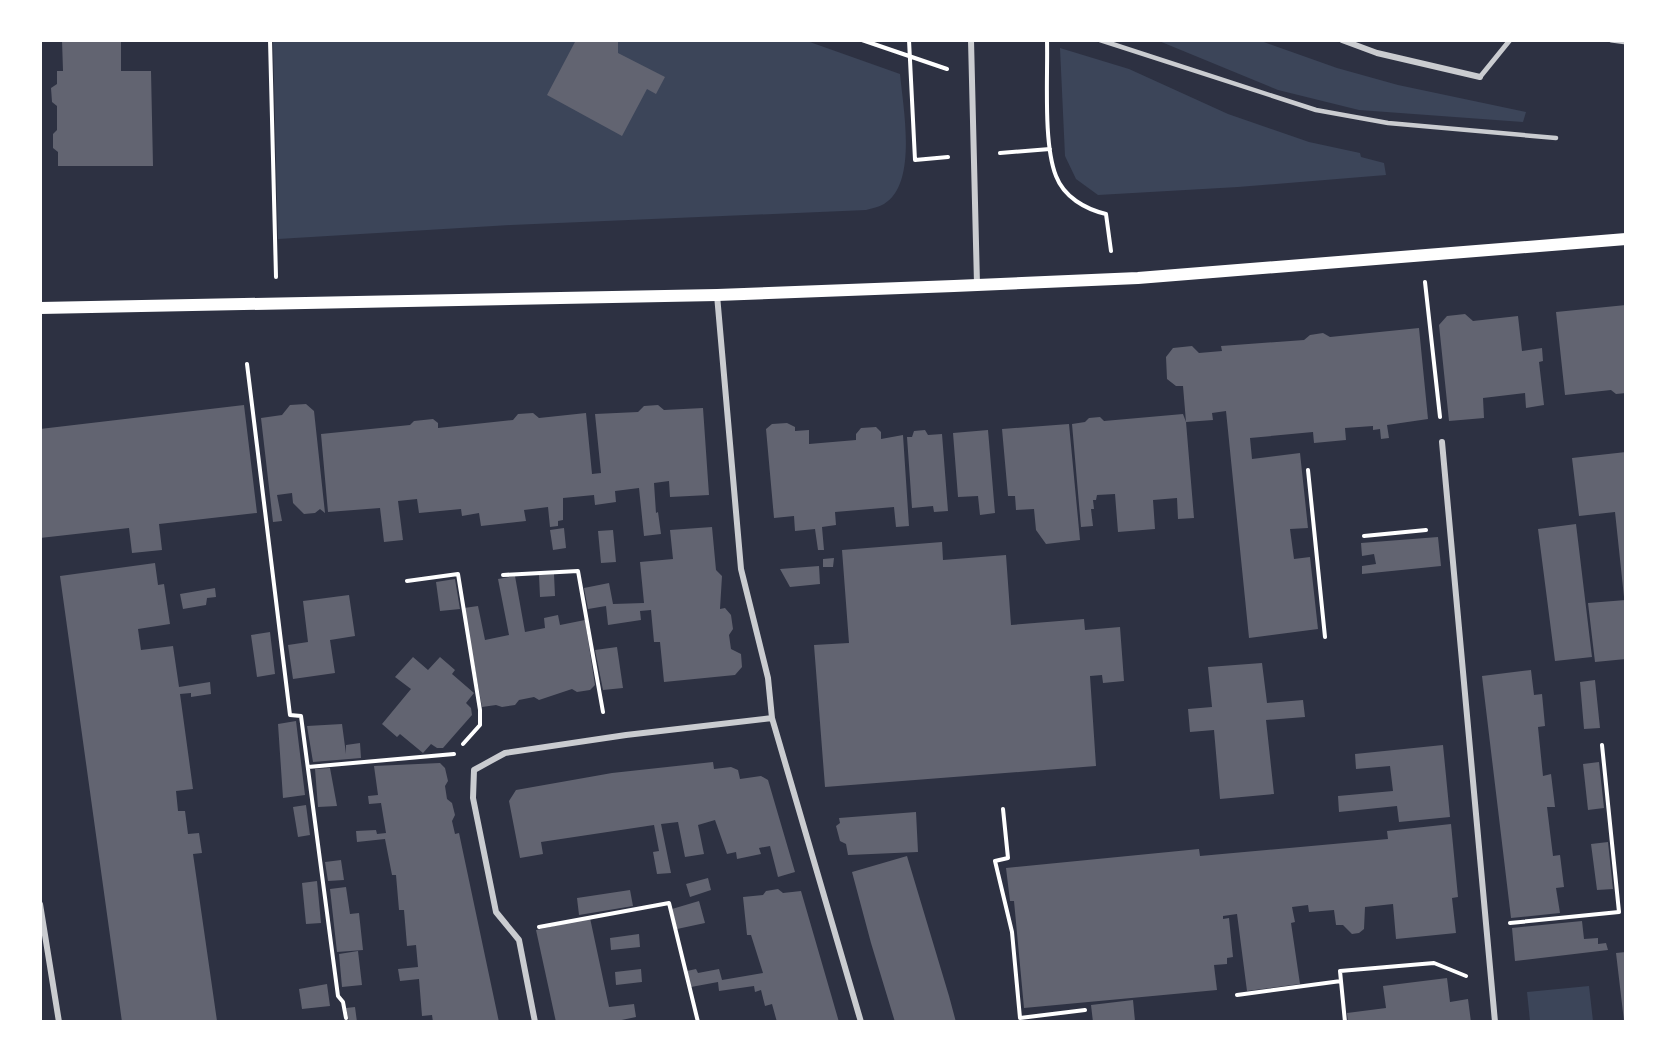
<svg xmlns="http://www.w3.org/2000/svg" width="1666" height="1062" font-family="Jost,sans-serif">
<style>
.green{fill:#3c4559}
.building{fill:#626471}
.lines{fill:none;stroke-linecap:round;stroke-linejoin:round}
.path{stroke:#fff;stroke-width:4}
.service{stroke:#caccd0;stroke-width:4.5}
.pedestrian{stroke:#caccd0;stroke-width:5}
.minor{stroke:#caccd0;stroke-width:6}
.secondary{stroke:#fff;stroke-width:12}
</style>
<rect width="100%" height="100%" fill="#2d3142"/>
<path class="green" d="M273,41h534l93,33c3,33 18,110 -16,130 -5,3 -12,4 -18,6l-355,15 -233,14z
M1159,41h102l76,27 61,17 128,27 -3,10 -164,-12 -81,-20z
M1060,48l69,21 99,45 81,28 51,11 1,4 23,6 2,12 -148,12 -140,8 -22,-16 -11,-23z
M1589,986l4,35h-63l-3,-29z"/>
<path class="building" d="M62,40h59v31h30l2,95h-95v-14l-5,-4v-14l4,-4v-24l-5,-4 -1,-14 6,-4v-13h6z
M576,40h42v13l47,24 -9,17 -9,-5 -25,47 -75,-41z
M1626,305v88l-10,1 -5,-4 -46,5 -9,-83z
M1465,314l8,7 45,-5 4,35 20,-3 1,13 -4,1 5,43 -18,3 -1,-15 -42,5 1,20 -35,3 -10,-96 8,-9z
M1419,328l9,91 -41,6 2,13 -8,1 -1,-10 -7,1v-4l-28,2 1,12 -32,3 -1,-11 -63,6 2,21 48,-6 8,75 -18,1 4,30 16,-2 8,72 -69,9 -23,-227 -14,2 1,7 -27,2 -3,-36h-7l-9,-7 -1,-22 7,-9 19,-2 7,7 23,-2 -1,-5 83,-6 6,-5 13,-2 7,4z
M306,404l8,7 11,102 -5,-4 -5,4 -11,1 -11,-11 -1,-10 -15,2 5,26 -9,1 -12,-104 21,-3 8,-10z
M244,405l13,108 -98,11 3,26 -30,3 -3,-25 -89,10v-109z
M658,405l6,5 39,-2 6,87 -39,2 -1,-16 -15,2 2,30 2,-1 3,22 -17,2 -5,-48 -24,3 1,11 -21,3 -1,-10 -31,3v22l-5,1v5l-8,1 -2,-20 -24,3 2,11 -45,5 -2,-13 -17,3 -1,-7 -42,4 -2,-14 -19,2 5,39 -19,2 -4,-34 -52,4 -7,-78 89,-9 4,-4 19,-2 5,4v5l75,-8 5,-6 15,-1 6,5 47,-5 6,61 9,-1 -6,-59 43,-2 6,-6z
M1183,414l3,8 8,96 -16,1 -1,-21 -24,2 2,29 -37,3 -3,-38 -18,1 -1,5h-3l1,9h-3l2,17 -12,1 -9,-103 13,-2 4,-4 11,-1 4,4z
M787,423l8,4v4l14,-1v14l47,-4v-6l5,-6 15,-1 5,5v7l22,-4 6,91 -13,1 -2,-20 -59,5 1,13 -14,2 2,23h-6l-3,-21 -20,2 -1,-15 -20,2 -8,-89 6,-5z
M1069,424l11,116 -34,4 -10,-14 -2,-21 -18,1 -1,-14h-7l-6,-67z
M925,430l3,5 14,-1 6,77 -14,1 -1,-6 -21,2 -5,-71h5l2,-6z
M988,430l7,83 -15,2 -2,-19 -20,1 -5,-64z
M1626,452v145h-2l-9,-85 -36,4 -7,-58z
M1576,524l16,133 -37,4 -17,-132z
M712,527l4,43 6,6 -2,33 5,-1 6,7 2,14 -4,6 2,14 10,5 1,13 -7,8 -71,7 -4,-40h-6l-3,-32 -11,1 1,9 -33,5 -2,-19 -18,3 -4,-21 25,-5 4,21 31,-1 -4,-41 33,-3 -3,-29z
M564,528l2,20 -13,2 -3,-20z
M613,530l3,32 -15,1 -3,-32z
M1438,537l3,29 -79,8v-8l14,-2 -2,-10 -12,2 -1,-13z
M942,542l1,18 63,-5 5,70 73,-6 1,11 35,-3 4,54 -21,2 -1,-8 -12,1 6,90 -271,21 -11,-142 35,-2 -7,-93z
M834,558l-1,9h-10v-8z
M155,563l3,22 6,-1 6,40 -32,5 3,21 32,-4 6,41 31,-5 1,12 -20,3v-4l-11,1 13,95 -17,2 2,20h7l3,23 11,-1 3,20 -9,1 24,167 -4,1h-91l-62,-446z
M819,566l1,18 -30,3 -10,-18z
M554,574l1,22 -15,1 -1,-22z
M515,576l10,56 20,-4 -1,-10 14,-3 2,10 25,-5 10,65 -5,5 -13,2 -5,-3 -33,11 -5,-3 -15,3 -4,5 -13,2 -6,-2 -14,2 -18,-99 14,-2 7,34 24,-5 -11,-56z
M455,579l5,30 -20,2 -4,-29z
M215,588l1,9 -9,1 -1,7 -23,4 -3,-15z
M349,595l6,41 -25,4 5,33 -42,6 -5,-34 20,-3 -5,-41z
M1626,600v59l-31,3 -7,-59z
M270,632l5,42 -18,3 -6,-42z
M617,647l6,41 -20,2 -8,-40z
M413,657l15,13 12,-13 15,13 -3,4 22,19 -8,10 5,5 1,7 -15,17 -14,16h-6l-6,-4 -8,9 -23,-19 -3,3 -15,-13 29,-35 -16,-12z
M1262,663l5,40 36,-3 2,17 -39,3 8,74 -54,5 -6,-69 -24,2 -2,-23 24,-2 -4,-40z
M1531,670l3,25 8,-1 3,32 -7,1 5,49 8,-2 4,33h-8l3,25 3,24 7,-1 4,32 -8,1 4,25 -49,5 -29,-242z
M1595,680l5,48 -16,1 -4,-47z
M296,721l9,74 -22,3 -5,-74z
M342,724l4,30v-9l14,-2 1,15 -48,4 -6,-36z
M1443,745l7,72 -51,5 -2,-16 -58,6 -1,-16 55,-5 -3,-25 -34,3 -1,-15z
M713,762l1,7 17,-2 7,3 2,9 21,-3 7,4 27,92 -17,5 -8,-31 -11,2 2,6 -24,5 -1,-7 -9,2 -12,-34 -17,5 6,29 -19,3 -7,-35 -17,2 10,49 -14,1 -4,-22 6,-1 -5,-26 -113,17 2,12 -23,4 -11,-57 7,-11 96,-17z
M1599,762l5,46 -16,2 -5,-46z
M440,763l5,5 3,13 -3,5 2,13 5,4 3,12 -3,6 3,13 4,-1 40,189h-66l-1,-7 -10,1 -3,-37 -19,2 -2,-12 20,-2 -2,-22 -9,1 -3,-36h-5l-3,-35h-4l-7,-36 -28,3 -1,-11 20,-1 1,4 9,-1 -5,-30 -12,1 -1,-8 10,-1 -4,-29z
M330,768l7,38 -19,1 -3,-38z
M306,805l4,30 -12,2 -5,-30z
M916,812l2,40 -70,3 -2,-11 -6,-3 -4,-15 4,-3 -1,-5z
M1451,824l7,73 -6,1 4,35 -60,6 -3,-35 -28,3 -1,22 -5,4 -7,1 -9,-9h-7l-2,-15 -25,2 -1,-7 -16,2 3,15 -4,1 9,61 -53,7 -10,-77 -14,2v3l6,-1 4,39 -6,1v6l-13,1 3,25 -193,18 -10,-107h-4l-4,-33 193,-19 1,7 188,-17 -1,-8z
M1608,842l5,47 -16,1 -6,-46z
M907,856l42,140 7,26h-61l-24,-79 -19,-71z
M341,860l3,20 -16,1 -3,-19z
M708,878l3,12 -21,7 -4,-13z
M317,881l4,42 -15,1 -4,-41z
M346,887l4,27 9,-1 4,37 -26,2 -7,-63z
M778,889l5,4 18,-2 38,131h-62l-5,-18 -7,2 -4,-16 -6,2 -1,-6 -35,5 -1,-9 -27,5 -4,-16 9,-2 2,4 21,-4 3,11 41,-7 -12,-38h-4l-4,-38 20,-2 3,-4z
M630,890l3,16 -54,9 -2,-17z
M699,901l6,22 -28,6 -5,-20z
M590,918l19,89 25,-3 2,13 -24,5h-56l-20,-92z
M1582,921l2,18 14,-1v6l8,-1 2,7 -93,11 -3,-33z
M639,934l1,13 -29,3 -1,-12z
M358,951l4,34 -20,2 -3,-33z
M1626,952v69h-2l-8,-68z
M641,969l1,13 -26,3 -1,-13z
M1447,978l3,24 18,-3 3,23h-123l-1,-9 39,-5 -3,-22z
M327,984l3,22 -28,3 -3,-20z
M1133,1000l2,21 -42,1 -2,-17z
M355,1007l2,15h-8l-3,-14z"/>
<g class="lines">
<path class="path" d="M270,40l6,237
M862,40l85,29
M909,40l6,120 33,-3
M1047,40c1,37 -4,103 9,136 8,21 29,33 50,38l5,37
M1000,153l50,-4
M1425,282l15,135
M247,364l43,351 11,1 37,280 5,6 3,16
M1308,470l17,167
M1364,536l62,-6
M503,575l75,-4 25,141
M407,581l51,-7 22,136v15l-17,19
M308,767l146,-13
M1003,809l5,49 -13,3 17,71 8,86 65,-8
M1510,923l109,-11 -17,-167
M539,927l130,-24 29,119
M1237,995l104,-14
M1345,1022l-5,-51 94,-8 32,13"/>
<path class="service" d="M1100,40l216,70 72,13 168,15"/>
<path class="pedestrian" d="M1611,40l15,2
M1480,77l30,-37"/>
<path class="minor" d="M971,40l6,244
M1342,40l35,13 103,24
M717,295l24,274 27,109 4,40 89,304
M1442,442l53,580
M40,904l19,118
M535,1022l-16,-82 -23,-28 -23,-114 1,-28 31,-17 121,-18 146,-17"/>
<path class="secondary" d="M40,308l677,-13 237,-9 184,-8 488,-39"/>
</g>
<rect width="1666" height="1062" fill="none" stroke="#ffffff" stroke-width="84"/>
</svg>
